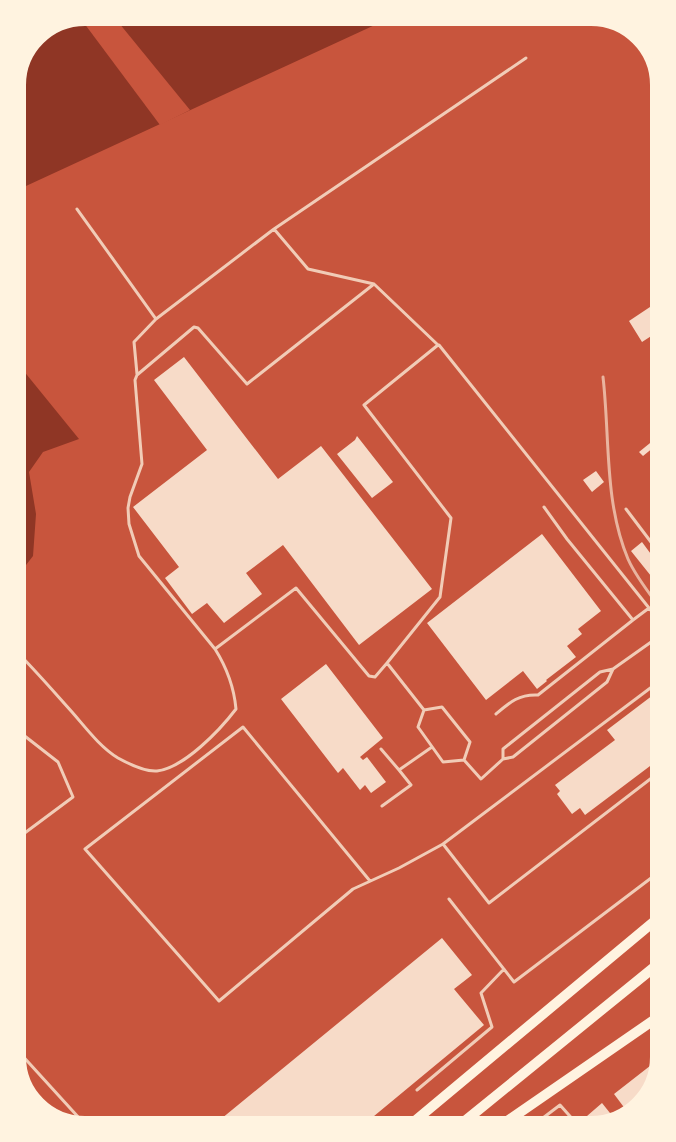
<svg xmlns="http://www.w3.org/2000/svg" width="676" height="1142" font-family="'Fira Sans Condensed',sans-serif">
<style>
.water{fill:#8f3625}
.pier{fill:#c8553d}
.building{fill:#f7dbc8}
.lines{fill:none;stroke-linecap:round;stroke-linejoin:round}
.service{stroke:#f1ccb7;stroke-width:3}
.motorway{stroke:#fff3e0;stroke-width:10}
.rail{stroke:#e9b49f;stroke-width:3}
.rim{fill:none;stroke:#fff3e0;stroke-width:8}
</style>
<rect width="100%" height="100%" fill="#c8553d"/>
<path class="water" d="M86,12h317l-390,180 -1,-111 22,-48z
M14,359l65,80 -36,13 -14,20 7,42 -3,42 -17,22z"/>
<path class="pier" d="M86,12h24l80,98 -30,15 -82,-110z"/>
<path class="building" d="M653,305l5,8 1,18 -17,11 -13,-21z
M184,357l94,122 43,-33 111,143 -73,56 -76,-100 -37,28 16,21 -38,29 -17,-20 -15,11 -27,-36 14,-11 -46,-60 74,-57 -53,-70z
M357,436l36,46 -21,16 -35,-44 18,-14z
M656,436l3,3v4l-16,13 -4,-4 16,-13 -1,-1z
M596,471l8,11 -12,10 -9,-12z
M542,534l59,77 -23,18 4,5 -15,12 9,11 -30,23 1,1 -10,8 -14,-18 -37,29 -59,-77z
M642,542l17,23 1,-2v5l-4,4 3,4 1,-1 1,12 -5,-3 -2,-5 3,-2 -3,-3 -3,2 -20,-25z
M326,664l57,74 -23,19 3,3 4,-3 19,25 -15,11 -6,-8 -5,5 -17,-22 -5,5 -57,-74z
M661,689l1,68 -77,58 -5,-7 -8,6 -15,-20 3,-3 -5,-6 60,-45 -8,-10z
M442,938l30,37 -18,14 30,36 -122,101 -152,2z
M664,1055l-12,41 -23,18 -15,-20z
M602,1103l16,20h-25l-6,-7z"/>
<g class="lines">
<path class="service" d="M77,209l79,110 118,-90
M374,284l-66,-15 -34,-40 252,-171
M439,345l222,278
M137,374l-3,-32 22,-23
M544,507l23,32 66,81 16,-12
M626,509l34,45
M16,651c20,20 38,41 56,61 14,16 28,35 46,46 11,6 27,14 39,13 27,-3 63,-41 79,-62 -2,-22 -9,-41 -21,-60
M387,663l53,-66 11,-79 -87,-113 74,-60 -64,-61 -127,100 -49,-56 -4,-1 -57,48 -2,5 7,84 -12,33 -2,11 1,16 10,32 76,93 81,-61 73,88 6,1 12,-14 37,47
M613,669l-6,13 -94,75 -10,2v-10l97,-77 13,-3 48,-34
M661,680l-218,164 46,59 173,-133
M424,710l-6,17 25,35 21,-2
M424,710l18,-3 28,35 -6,18
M496,714c14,-12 23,-20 42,-19l95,-75
M17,730l41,32 15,35 -55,41
M381,749l18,21
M464,760l17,19 22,-20
M382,806l29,-21 -12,-15 33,-23
M370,881l-127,-154 -158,122 134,152 134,-112 46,-21 44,-24
M449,899l65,83 149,-113
M19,1052l71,78
M417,1090l75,-63 -11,-34 23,-24
M535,1124l25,-19 16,18"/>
<path class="motorway" d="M503,1124l161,-111
M410,1125l253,-211
M460,1125l203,-165"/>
<path class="rail" d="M603,377c7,60 1,125 25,182 8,18 21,34 33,50"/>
</g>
<path d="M0 0H676V1142H0ZM85 22H591A63 63 0 0 1 654 85V1057A63 63 0 0 1 591 1120H85A63 63 0 0 1 22 1057V85A63 63 0 0 1 85 22Z" fill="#fff3e0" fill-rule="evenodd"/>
<path class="rim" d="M85 22H591A63 63 0 0 1 654 85V1057A63 63 0 0 1 591 1120H85A63 63 0 0 1 22 1057V85A63 63 0 0 1 85 22Z"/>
</svg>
